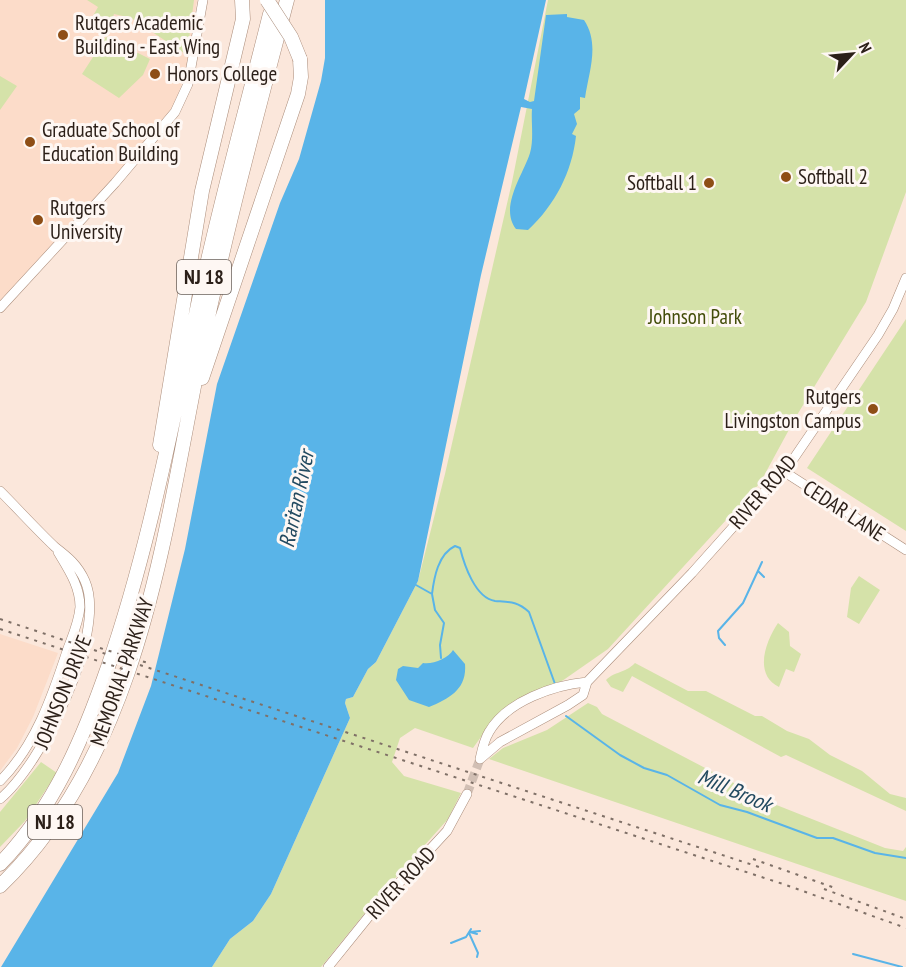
<svg xmlns="http://www.w3.org/2000/svg" width="906" height="967" font-family="'PT Sans Narrow',sans-serif">
<style>
.built{fill:#fcdcc9}
.green{fill:#d5e2a9}
.water{fill:#59b4e8}
.lines{fill:none;stroke-linecap:round;stroke-linejoin:round}
.stream{stroke:#59b4e8;stroke-width:2}
.minor-tunnel{stroke:#d1bfb4;stroke-width:9;stroke-dasharray:9 4.5;stroke-linecap:butt}
.minor-casing{stroke:#ab8d7b;stroke-width:10}
.highway-casing{stroke:#ab8d7b;stroke-width:15}
.minor{stroke:#fff;stroke-width:9}
.highway{stroke:#fff;stroke-width:14}
.rail{stroke:#7f7067;stroke-width:2;stroke-dasharray:3 6;stroke-linecap:butt}
.highway-bridge-casing{stroke:#ab8d7b;stroke-width:15;stroke-linecap:butt}
.highway-bridge{stroke:#fff;stroke-width:14}
.poi-dot{fill:#8e4e16;stroke:#fef7f3;stroke-width:2}
.labels{text-anchor:middle;stroke-width:6;stroke-linejoin:round;paint-order:stroke}
.shield{fill:#fef7f3;stroke:#6a605a;stroke-width:1.5}
.shield-label{font-size:20px;font-weight:bold;fill:#2b1f18}
.poi-label{font-size:21px;fill:#2b1f18;stroke:#fef7f3;text-anchor:start}
.park-label{font-size:21px;fill:#434d0a;stroke:#fef7f3}
.street-label{font-size:21px;fill:#2b1f18;stroke:#fef7f3}
.water-label{font-size:22px;font-style:italic;fill:#234a60;stroke:#fef7f3}
</style>
<rect width="100%" height="100%" fill="#fbe7db"/>
<path class="built" d="M0,0h197l-10,69 -14,39 -22,31 -151,162z
M0,634l58,19 -25,64 -16,31 -17,23z"/>
<path class="green" d="M87,0h107l-7,55 -56,-37 -17,-4 -8,23 44,22 -7,16 -24,23 -37,-24 24,-37 -17,-14 9,-16z
M548,0h358v192l-40,110 -69,113 -37,68 -152,166 -46,32 -29,11 -37,24 -23,32 -58,-20 -15,10 -8,24 12,14 57,17 -13,26 -75,84 -52,64h-109l18,-28 23,-18 18,-27 79,-176 -5,-15 1,-4 7,-2 15,-28 8,-7 42,-81 27,-107 67,-292z
M0,76l17,10 -17,24z
M906,319v212l-99,-63z
M859,576l21,14 -21,34 -12,-7 4,-29z
M778,623l11,9 1,14 11,8 -7,18 -8,-3 -7,18c-26,-13 -13,-46 -1,-64z
M635,663l53,28h18l49,25h7l25,15 22,8 21,16 32,16 28,23 16,4v13l-120,-56 -5,2 -149,-81 -9,16 -12,-5 -5,-7c9,-9 18,-6 29,-17z
M588,703l9,4 5,7 172,90 111,44 18,3 3,-4v54l-417,-142 14,-11 44,-18z
M41,762l16,11 -32,48 -25,26v-35z"/>
<path class="water" d="M325,0h221l-22,99 6,3 4,-1 12,-86 21,-1v3l17,3c16,24 5,51 1,78l-5,-1v12l-6,5 3,10 -5,10 4,2c-4,36 -21,69 -48,94l-12,-1c-17,-22 7,-54 14,-76 4,-13 1,-31 2,-44l-11,-2 -40,168 -63,306 -42,81 -8,7 -15,28 -7,2 -1,4 5,15 -79,176 -18,27 -23,18 -18,28h-211l117,-194 33,-87 34,-137 32,-165 63,-181 19,-44 22,-78 4,-23z
M453,650l12,14c2,25 -15,34 -36,43l-20,-7 -13,-20 2,-11 5,-3 15,2 5,-5c9,2 26,-5 30,-13z"/>
<g class="lines">
<path class="stream" d="M758,571l6,6
M416,585l16,9 3,16 9,13 -4,22 1,13
M432,594c2,-16 6,-40 23,-48l5,2c4,16 15,50 35,53 14,1 22,0 34,11l26,72
M725,645l-6,-7 -1,-7 25,-28 19,-41
M566,716l54,39 24,13 23,7 53,30 27,7 70,26h16l42,15 31,5
M470,932l10,-1
M470,932l7,2
M469,933l9,20 -1,4
M451,943l15,-6 5,-8
M853,954l49,13"/>
<path class="minor-tunnel" d="M467,794l13,-35"/>
<defs>
<path id="minor" d="M0,308l115,-125 60,-71 13,-28 15,-84
M783,471l123,79
M0,491c18,18 36,38 55,56 13,10 23,18 30,34 23,52 -44,184 -85,218
M480,759l20,-17 68,-37 15,-10 4,-13 105,-109 100,-112 86,-126 15,-26 13,-31
M480,759c2,-9 4,-19 9,-27 18,-31 65,-47 98,-50
M0,781c35,-35 52,-84 67,-130 5,-14 12,-29 13,-44 0,-21 -12,-38 -22,-55
M328,967l46,-57 73,-79 20,-37"/>
<path id="highway" d="M202,378l96,-284 3,-17 -1,-18
M160,445l42,-254 41,-172 -1,-19
M0,864c54,-56 83,-125 108,-197 40,-116 62,-234 88,-353 21,-101 49,-200 74,-300
M0,886c148,-142 166,-375 207,-564 23,-108 52,-215 80,-322"/>
</defs>
<use href="#minor" class="minor-casing"/>
<use href="#highway" class="highway-casing"/>
<use href="#minor" class="minor"/>
<use href="#highway" class="highway"/>
<path class="rail" d="M0,619l106,35
M0,629l786,256 120,43
M100,648l48,15
M140,665l619,202
M753,859l82,29
M824,889l82,30"/>
<defs>
<path id="highway-bridge" d="M267,0l24,37 9,22"/>
</defs>
<use href="#highway-bridge" class="highway-bridge-casing"/>
<use href="#highway-bridge" class="highway-bridge"/>
</g>
<g class="poi-dot">
<circle cx="63" cy="35" r="6"/>
<circle cx="155" cy="74" r="6"/>
<circle cx="30" cy="142" r="6"/>
<circle cx="786" cy="177" r="6"/>
<circle cx="709" cy="183" r="6"/>
<circle cx="38" cy="220" r="6"/>
<circle cx="873" cy="409" r="6"/>
</g>
<g class="labels">
<g class="shield">
<rect x="177" y="260" width="54" height="34" rx="4.5"/>
<rect x="28" y="805" width="54" height="34" rx="4.5"/>
</g>
<g class="shield-label">
<text x="204" y="284">NJ 18</text>
<text x="55" y="829">NJ 18</text>
</g>
<g class="poi-label">
<text x="75" y="30">Rutgers Academic<tspan x="75" dy="24">Building - East Wing</tspan></text>
<text x="167" y="81">Honors College</text>
<text x="42" y="137">Graduate School of<tspan x="42" dy="24">Education Building</tspan></text>
<text x="798" y="184">Softball 2</text>
<text x="697" y="190" text-anchor="end">Softball 1</text>
<text x="50" y="215">Rutgers<tspan x="50" dy="24">University</tspan></text>
<text x="861" y="404" text-anchor="end">Rutgers<tspan x="861" dy="24">Livingston Campus</tspan></text>
</g>
<g class="park-label">
<text x="695" y="324">Johnson Park</text>
</g>
<g class="street-label">
<text transform="translate(763 492) rotate(-49)" y="7">RIVER ROAD</text>
<text transform="translate(844 511) rotate(33)" y="7">CEDAR LANE</text>
<text transform="translate(122 672) rotate(-71)" y="7">MEMORIAL PARKWAY</text>
<text transform="translate(63 692) rotate(-68)" y="7">JOHNSON DRIVE</text>
<text transform="translate(401 883) rotate(-47)" y="7">RIVER ROAD</text>
</g>
<g class="water-label">
<text transform="translate(296 499) rotate(-78)" y="8">Raritan River</text>
<text transform="translate(735 790) rotate(23)" y="8">Mill Brook</text>
</g>
</g>
<g transform="translate(852 54) rotate(64)" stroke="#fef7f3" stroke-width="4.5" paint-order="stroke">
<path d="M0-4.5L10 22L0 15L-10 22Z" fill="#2b1f18"/>
<text y="-9" font-size="16" font-weight="bold" text-anchor="middle" fill="#2b1f18">N</text>
</g>
</svg>
